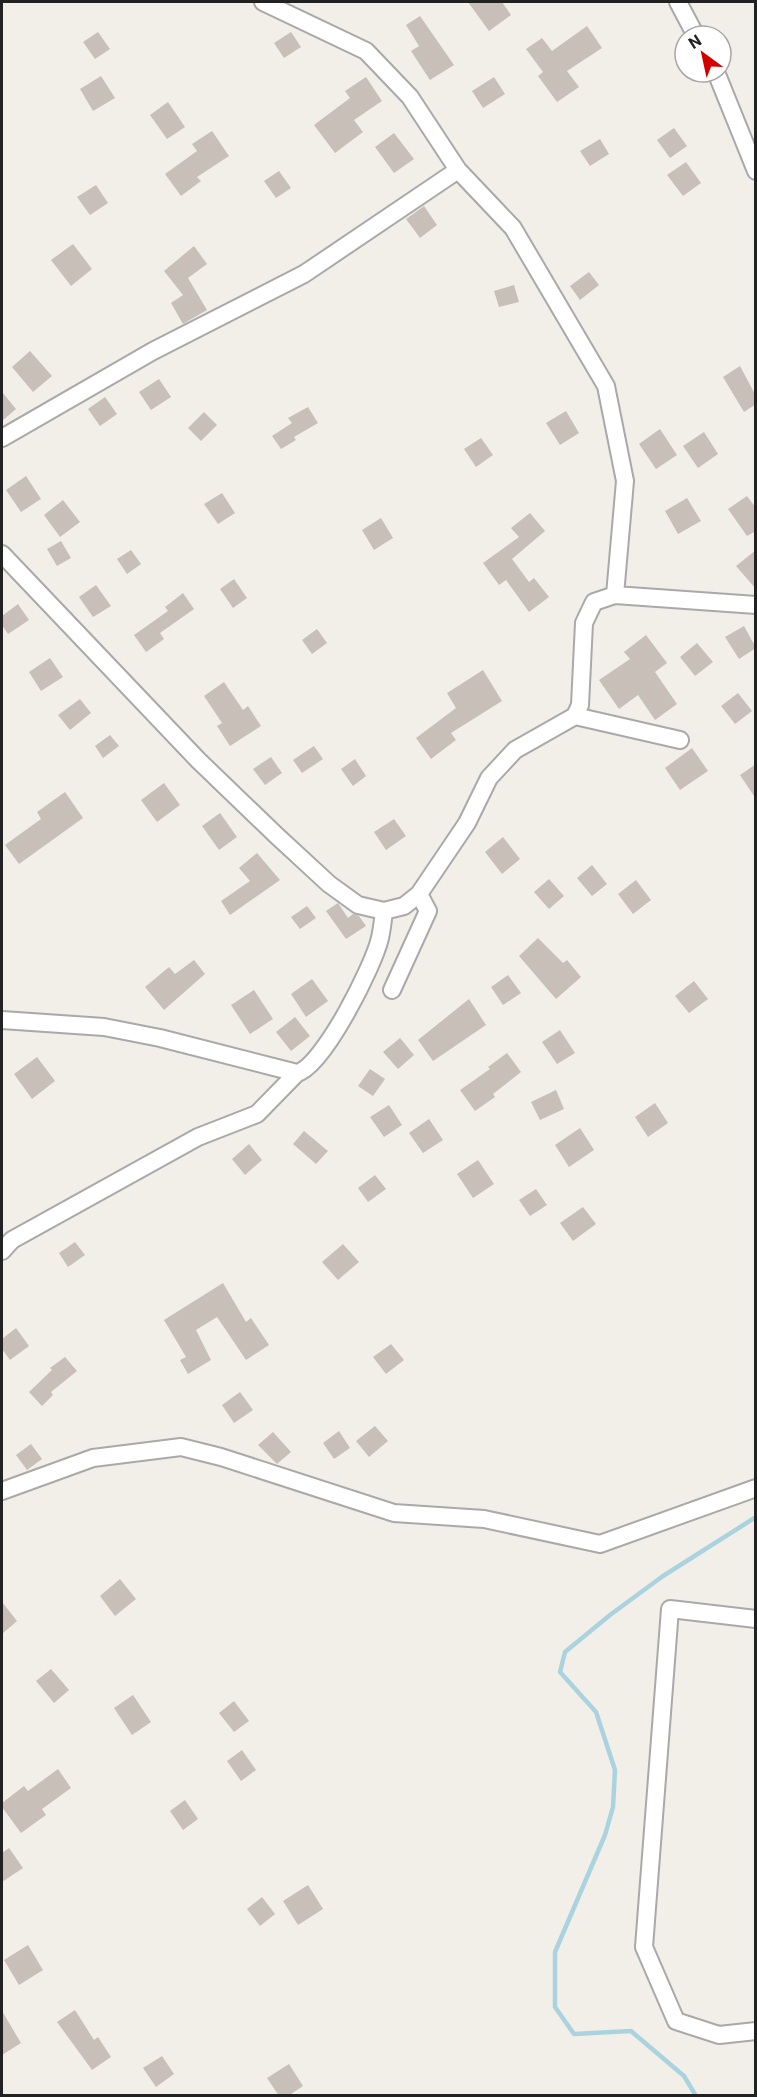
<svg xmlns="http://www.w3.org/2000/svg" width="757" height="2097" font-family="Roboto,sans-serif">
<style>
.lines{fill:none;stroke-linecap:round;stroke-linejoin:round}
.stream{stroke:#aad3df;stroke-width:4.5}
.building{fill:#c7bfb8}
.street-casing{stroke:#a9a9a9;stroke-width:20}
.street{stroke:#fff;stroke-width:16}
</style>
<rect width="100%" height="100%" fill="#f2efe9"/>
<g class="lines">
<path class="stream" d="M696,2096l-12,-20 -53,-45 -57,3 -19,-27v-55l50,-117 8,-28 2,-37 -19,-58 -36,-40 5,-20 45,-37 53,-39 93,-59"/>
</g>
<path class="building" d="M468,2h34l9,13 -22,16z
M420,16l34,49 -24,15 -19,-29 8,-5 -13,-21z
M587,26l15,22 -35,23 12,16 -22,15 -19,-26 5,-4 -17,-23 16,-11 10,13z
M98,32l12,17 -15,10 -12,-17z
M291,32l10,15 -17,11 -10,-15z
M101,76l14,22 -22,13 -13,-22z
M366,77l16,24 -28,19 9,12 -28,21 -21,-28 36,-27 -5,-7z
M494,77l11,17 -22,14 -11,-17z
M168,102l17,25 -18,12 -17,-24z
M674,128l13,18 -17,12 -13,-18z
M212,131l17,25 -32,21 4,4 -20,15 -16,-22 32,-23 -5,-7z
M394,133l20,26 -20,14 -19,-26z
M600,139l9,15 -19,12 -10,-15z
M686,162l15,21 -18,13 -16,-21z
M279,171l12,17 -15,10 -12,-17z
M96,185l12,18 -18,12 -13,-18z
M424,206l13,19 -17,13 -14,-19z
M73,244l19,25 -21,17 -20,-26z
M194,246l13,18 -19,14 19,32 -24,14 -12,-21 12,-8 -19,-24z
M589,272l10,13 -19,15 -10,-14z
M514,285l5,17 -20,5 -5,-16z
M30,351l22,25 -19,16 -21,-25z
M740,366l16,30v8l-12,8 -21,-35z
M159,379l12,18 -20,13 -12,-18z
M2,392l14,17 -14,12z
M105,397l12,17 -17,12 -12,-17z
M308,407l10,16 -24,14 2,3 -15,9 -9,-13 20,-13 -4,-5z
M566,411l13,22 -19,12 -14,-22z
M204,412l13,13 -16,16 -13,-13z
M660,429l17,26 -21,14 -17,-25z
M704,432l14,22 -20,14 -15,-22z
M481,438l12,17 -17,12 -12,-18z
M26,476l15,23 -20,13 -15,-22z
M222,493l13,20 -17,11 -14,-20z
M747,496l9,12v23l-9,5 -19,-27z
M687,498l14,23 -23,13 -13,-23z
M63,500l17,22 -20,15 -16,-22z
M530,513l15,18 -33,28 17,23 5,-4 15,19 -20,15 -23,-32 -7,5 -16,-22 36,-26 -8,-9z
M381,518l12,20 -19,12 -12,-20z
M61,541l10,17 -14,8 -10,-17z
M131,550l10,14 -14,10 -10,-15z
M756,550v39l-20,-23z
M234,579l13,19 -14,10 -13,-19z
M96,585l15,21 -18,11 -14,-20z
M183,593l11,16 -34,24 4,6 -18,13 -12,-17 34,-24 -3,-4z
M18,604l11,16 -21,14 -6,-9v-9z
M744,626l12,22 -17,11 -14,-22z
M317,629l10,14 -15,11 -10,-14z
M646,635l21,28 -12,9 22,32 -22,16 -17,-25 -19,14 -20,-29 31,-21 -6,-7z
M697,643l16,19 -18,14 -15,-19z
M50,658l13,19 -22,14 -12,-19z
M483,670l19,31 -51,32 5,7 -25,19 -15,-21 40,-30 -9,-15z
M224,682l19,28 5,-4 13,20 -31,20 -13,-20 5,-3 -18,-27z
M738,693l14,18 -17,13 -14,-18z
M80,699l11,14 -21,17 -12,-15z
M110,735l9,11 -16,12 -8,-12z
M314,746l9,13 -21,14 -9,-13z
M692,748l16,23 -28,19 -15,-22z
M271,757l11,16 -17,12 -12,-16z
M355,759l11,17 -13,10 -12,-17z
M756,764v35l-16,-24z
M164,783l16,22 -23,17 -16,-22z
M65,792l18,26 -64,46 -14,-19 36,-26 -4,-7z
M220,813l17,24 -18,13 -17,-24z
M394,819l12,17 -20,14 -12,-18z
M503,837l17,22 -18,15 -17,-22z
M257,853l23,27 -50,35 -9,-14 29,-20 -11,-13z
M592,865l15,19 -15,12 -15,-18z
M549,879l15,17 -15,13 -15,-17z
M636,880l15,20 -18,14 -15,-20z
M338,903l10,15 5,-4 6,2 7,10 -20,13 -20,-28z
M307,906l9,12 -16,11 -9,-12z
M538,938l25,25 4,-3 14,17 -25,22 -37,-43z
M194,960l11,14 -41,36 -19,-23 24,-20 6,7z
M508,975l13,18 -18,12 -12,-18z
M312,979l16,22 -22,16 -15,-23z
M694,981l14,18 -19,14 -14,-17z
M254,990l19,29 -23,15 -19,-29z
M469,999l17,26 -53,36 -15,-21z
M295,1017l15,19 -19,15 -15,-19z
M560,1030l15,23 -18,11 -15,-22z
M400,1038l14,17 -16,14 -15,-17z
M507,1053l14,19 -28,22 2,3 -20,14 -15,-21 30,-21 -2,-2z
M37,1057l18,24 -23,18 -18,-25z
M370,1069l15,10 -12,17 -15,-10z
M556,1090l8,19 -24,11 -9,-18z
M655,1103l13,20 -20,14 -13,-20z
M389,1105l13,20 -18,12 -14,-20z
M429,1119l14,21 -20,13 -14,-20z
M580,1128l14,22 -25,17 -14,-22z
M304,1131l24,20 -12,13 -23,-20z
M249,1144l13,16 -17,15 -13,-16z
M478,1160l16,24 -21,14 -16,-24z
M375,1175l11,14 -18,13 -10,-14z
M536,1189l11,16 -17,11 -11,-16z
M583,1207l13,17 -23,17 -13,-18z
M75,1242l10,13 -17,12 -9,-14z
M343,1244l16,18 -21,18 -16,-18z
M223,1283l23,39 5,-4 18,27 -23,15 -29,-43 -21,13 15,30 -23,14 -8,-14 6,-3 -22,-37z
M16,1328l13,18 -19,14 -8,-11v-10z
M391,1344l13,16 -18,14 -13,-17z
M65,1357l12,14 -26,21 2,3 -11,11 -13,-14 23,-22 -2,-2z
M240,1392l13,18 -19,13 -12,-18z
M375,1426l13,15 -19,16 -13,-16z
M339,1431l11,17 -16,11 -11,-16z
M273,1432l18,20 -14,12 -19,-19z
M31,1444l11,15 -15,11 -11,-15z
M120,1579l16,20 -21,17 -15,-20z
M2,1602l15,19 -15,13z
M51,1669l18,21 -15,13 -18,-22z
M133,1695l18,27 -19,13 -18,-27z
M234,1701l15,20 -15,11 -15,-19z
M242,1750l14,20 -15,11 -14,-20z
M58,1769l13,19 -29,21 4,6 -25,18 -19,-26v-4l22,-17 4,5z
M185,1800l13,19 -15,11 -13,-19z
M9,1848l14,20 -21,14v-29z
M308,1885l15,24 -25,16 -15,-24z
M262,1897l13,17 -15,12 -13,-17z
M28,1945l15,25 -24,15 -15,-25z
M75,2010l19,30 4,-3 13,20 -19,13 -35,-48z
M2,2011l19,32 -19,12z
M162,2056l12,18 -18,13 -13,-19z
M289,2064l14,22 -15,10h-9l-12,-18z"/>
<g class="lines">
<defs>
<path id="street" d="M263,2l103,49 44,46 48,73 55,58 93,158 19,95 -10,114
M678,2l18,34
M716,72l40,99
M2,438l151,-87 151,-77 154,-104
M2,554l196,206 79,76 52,48 29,21 26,6c-1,9 -2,18 -4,27 -6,27 -57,129 -83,135l-137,-35 -56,-11 -102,-7
M575,716l105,24
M384,911l20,-5 15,-12 48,-71 22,-45 26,-28 60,-34 5,-11 4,-82 10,-21 21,-7 141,10
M392,990l36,-79 -9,-17
M2,1251l10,-11 186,-103 59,-23 40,-41
M2,1491l91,-33 88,-11 40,10 173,56 90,6 116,25 156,-56
M756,1619l-86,-10 -26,338 32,74 43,14 37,-4"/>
</defs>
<use href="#street" class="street-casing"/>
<use href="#street" class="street"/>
</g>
<rect width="757" height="2097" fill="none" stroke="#222222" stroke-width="6"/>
<g transform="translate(703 54) rotate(327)"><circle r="28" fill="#ffffff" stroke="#a7a7a7" stroke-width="1.5"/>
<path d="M0-4.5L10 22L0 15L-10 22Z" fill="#d40000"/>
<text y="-9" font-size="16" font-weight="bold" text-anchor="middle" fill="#222222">N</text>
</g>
</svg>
